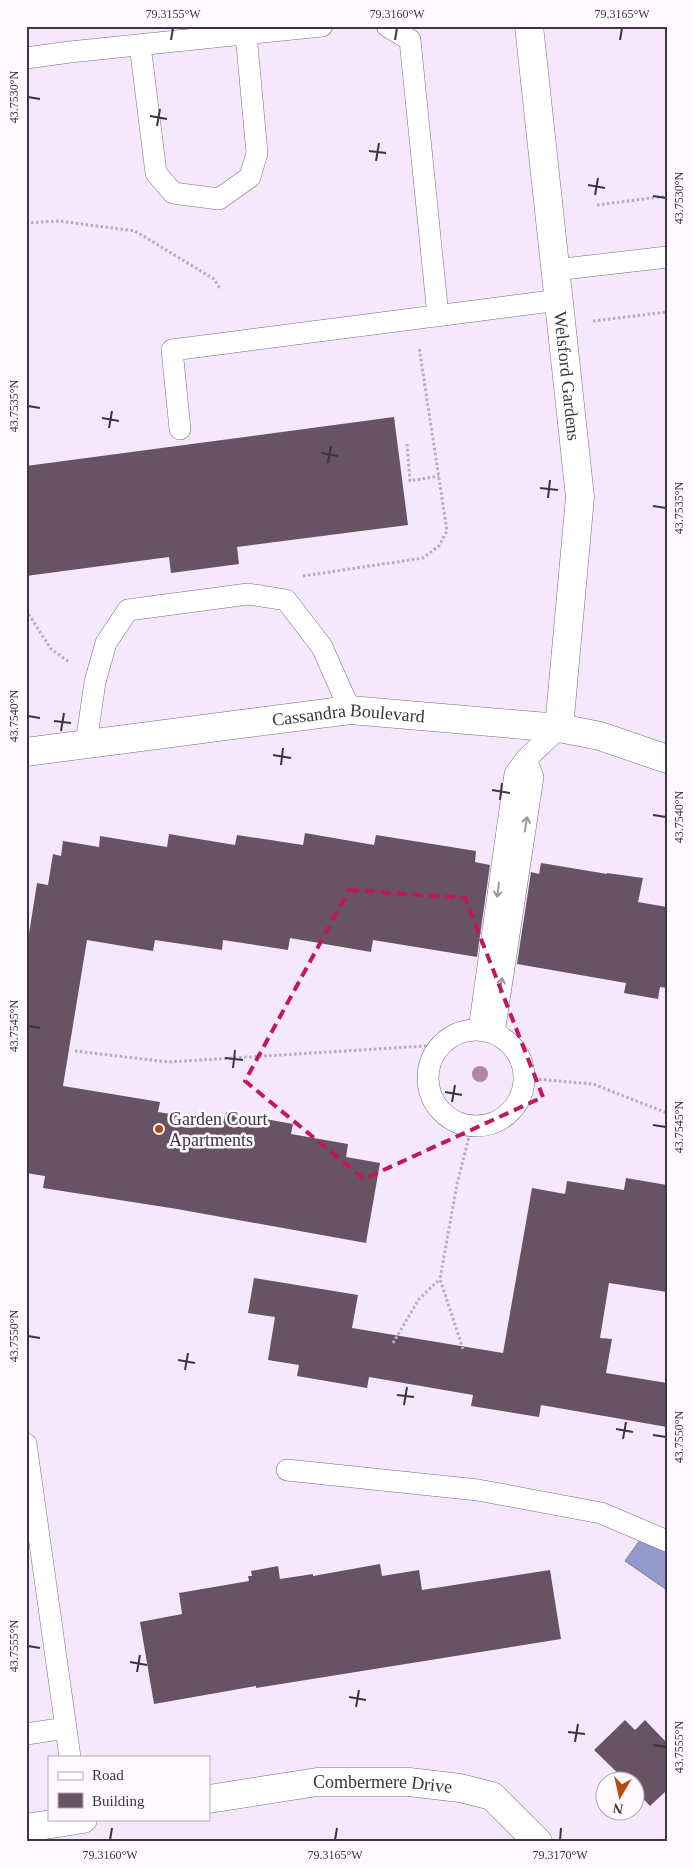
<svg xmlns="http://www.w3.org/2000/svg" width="693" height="1868" font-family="Georgia,serif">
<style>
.water{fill:#939bcd;stroke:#797ca2}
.building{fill:#685364}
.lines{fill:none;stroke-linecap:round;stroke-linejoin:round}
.lane-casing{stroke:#796a80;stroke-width:22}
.street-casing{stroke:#796a80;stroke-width:29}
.secondary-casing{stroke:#796a80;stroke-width:29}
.path{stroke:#b6acbc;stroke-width:3;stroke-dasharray:2.5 2.5;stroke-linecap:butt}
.lane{stroke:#fff;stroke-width:21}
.street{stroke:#fff;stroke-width:28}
.secondary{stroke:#fff;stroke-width:28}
.tree{fill:#b186a1}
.oneway{stroke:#9d9a9e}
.marked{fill:none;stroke:#c2185b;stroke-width:4;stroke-dasharray:10 6;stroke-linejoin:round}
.ticks{fill:none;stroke:#3b353e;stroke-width:2}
.poi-dot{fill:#b14f12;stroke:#fdf9fe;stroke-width:2}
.labels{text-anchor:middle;stroke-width:5;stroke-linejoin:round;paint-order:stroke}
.street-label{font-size:18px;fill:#3b353e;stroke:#fdf9fe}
.poi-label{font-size:18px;fill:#3b353e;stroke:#fdf9fe;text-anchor:start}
.neatline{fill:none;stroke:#3b353e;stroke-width:2}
.ticks-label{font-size:12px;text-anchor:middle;fill:#3b353e}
</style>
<rect width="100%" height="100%" fill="#f5e8fc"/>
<path class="water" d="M650,1526l17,13v51l-42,-29z"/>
<path class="building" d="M394,417l14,108 -171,22 2,17 -68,9 -2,-16 -143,19v-110z
M305,833l69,12 2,-10 100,16 -1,11 15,3 -13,92 -104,-17 -2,12 -81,-14 -2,12 -65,-10 -1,10 -67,-10 -2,11 -66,-11 -24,146 97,16 -2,10 65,11 3,-11 67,12 -2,10 57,10 -2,13 34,6 -14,80 -189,-34 -134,-21 2,-12 -19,-3v-220l11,-70 11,2 5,-31 8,2 2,-15 36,6 1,-11 67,11 2,-13 66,11 2,-10 66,10z
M541,863l66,11v-1l36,5 -5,24 29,5v81l-7,-1 -2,12 -34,-6 2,-10 -109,-19 14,-92 8,2z
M626,1178l41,7v107l-58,-9 -9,55 12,1 -6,34 61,10v44l-126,-22 -2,12 -68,-11 2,-11 -104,-18 -2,11 -70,-12 2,-11 -31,-5 7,-43 -27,-4 6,-35 104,17 -6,33 151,25 29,-165 33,6 2,-13 57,9z
M380,1564l2,12 37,-6 3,20 128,-20 11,69 -305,49v-2l-102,18 -14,-82 42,-8 -3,-21 70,-12 -1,-5h4l-1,-5 27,-5 2,13 33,-5v2z
M625,1720l10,10 10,-10 22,23v47l-17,16 -14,-15v-11h-11l-31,-30z"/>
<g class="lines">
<defs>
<path id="lane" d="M387,26l23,14 28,276
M140,45l16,128 17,20 46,6 31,-22 7,-24 -11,-119
M26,58l44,-6 252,-26
M555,270l112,-13
M180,429l-8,-79 387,-50
M86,744l9,-62 11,-39 22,-33 120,-16 38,6 36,47 28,63
M479,1030l36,-256 11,-15 33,-31
M428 1078a48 48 0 1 1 96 0a48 48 0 1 1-96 0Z
M494,1033l39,-256 -7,-18
M26,1444l44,313
M287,1470l191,20 123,23 66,28
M26,1734l40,-6"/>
<g id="street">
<path id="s1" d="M529,26l51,471 -21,231"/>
<path id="s2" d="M209,1799l108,-17h92l51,6 32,8 46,46"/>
<path d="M26,1828l57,-9"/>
</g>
<g id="secondary">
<path id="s3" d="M26,752l324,-42 209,18 41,8 67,23"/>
</g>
</defs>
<use href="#lane" class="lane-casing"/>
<use href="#street" class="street-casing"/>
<use href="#secondary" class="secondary-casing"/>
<path class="path" d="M597,205l70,-9
M26,223l33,-2 76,10 79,48 7,11
M26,256v16
M593,321l74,-9
M407,444l3,37 29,-5
M303,576l120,-18 16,-12 8,-15 -28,-184
M26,610l25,39 18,13
M75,1051l93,11 273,-17
M524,1078l69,6 74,29
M393,1343l26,-44 21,-20
M463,1349l-23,-70 17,-95 15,-59"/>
<use href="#lane" class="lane"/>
<use href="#street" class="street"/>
<use href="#secondary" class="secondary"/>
</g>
<circle class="tree" cx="480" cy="1074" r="8"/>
<defs><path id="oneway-shaft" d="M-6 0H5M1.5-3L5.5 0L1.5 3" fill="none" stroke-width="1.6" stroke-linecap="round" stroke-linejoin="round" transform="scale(1.25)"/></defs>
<g class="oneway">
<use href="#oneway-shaft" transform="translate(526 824) rotate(-81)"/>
<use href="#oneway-shaft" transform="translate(498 890) rotate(98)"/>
<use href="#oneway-shaft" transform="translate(501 985) rotate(-81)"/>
</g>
<path class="marked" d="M349,890l116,8 78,199 -179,82 -119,-98z"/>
<path class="ticks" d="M171,40l2,-12M395,40l2,-12M620,40l2,-12M28,97l12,2M150,116l17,3M157,126l3,-17M369,151l17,2M376,161l3,-18M588,185l17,3M595,195l3,-17M653,196l13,2M28,406l12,2M102,418l17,3M109,428l3,-17M321,453l17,3M328,463l3,-17M540,488l18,2M548,498l2,-18M653,506l13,2M28,716l12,2M54,721l17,2M61,731l3,-18M273,755l18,3M281,765l2,-17M492,790l18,3M500,800l2,-17M653,815l13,2M28,1026l12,2M225,1058l18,2M233,1068l2,-18M445,1092l17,3M452,1102l3,-17M653,1125l13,2M28,1336l12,2M178,1360l17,3M185,1370l3,-17M397,1395l17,2M404,1405l3,-18M616,1429l17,3M653,1435l13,2M623,1439l3,-17M28,1646l12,2M130,1662l17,3M137,1672l3,-17M349,1697l17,3M356,1707l3,-17M568,1732l17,2M575,1742l3,-18M653,1745l13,2M110,1840l2,-12M335,1840l2,-12M560,1840l1,-12"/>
<circle class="poi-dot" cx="159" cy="1129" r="5"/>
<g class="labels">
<g class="street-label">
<text dy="6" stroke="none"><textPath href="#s1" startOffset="352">Welsford Gardens</textPath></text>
<text dy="6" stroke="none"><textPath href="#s3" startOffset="325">Cassandra Boulevard</textPath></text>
<text dy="6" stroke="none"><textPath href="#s2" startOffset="175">Combermere Drive</textPath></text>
</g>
<g class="poi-label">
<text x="169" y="1125">Garden Court<tspan x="169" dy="21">Apartments</tspan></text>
</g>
</g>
<rect width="693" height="1868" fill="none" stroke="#fdf9fe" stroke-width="55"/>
<rect x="48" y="1756" width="162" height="65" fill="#fdf9fe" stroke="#afabb1"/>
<rect x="58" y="1772" width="25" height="8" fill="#ffffff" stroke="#afabb1"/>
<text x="92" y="1780" font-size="15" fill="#3b353e">Road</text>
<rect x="58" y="1793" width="25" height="15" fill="#685364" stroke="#afabb1"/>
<text x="92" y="1806" font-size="15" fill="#3b353e">Building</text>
<g transform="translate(620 1796) rotate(189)"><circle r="24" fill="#fdf9fe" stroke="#afabb1"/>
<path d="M0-4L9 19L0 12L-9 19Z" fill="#b14f12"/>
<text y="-8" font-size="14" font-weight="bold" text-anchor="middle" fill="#3b353e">N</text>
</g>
<rect x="28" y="28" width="638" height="1812" class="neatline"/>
<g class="ticks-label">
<text x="173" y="18">79.3155°W</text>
<text x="397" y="18">79.3160°W</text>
<text x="622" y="18">79.3165°W</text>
<text transform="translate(14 97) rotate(-90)" y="4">43.7530°N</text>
<text transform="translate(679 198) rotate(-90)" y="4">43.7530°N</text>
<text transform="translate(14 406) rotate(-90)" y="4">43.7535°N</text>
<text transform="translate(679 508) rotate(-90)" y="4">43.7535°N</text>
<text transform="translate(14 716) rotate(-90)" y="4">43.7540°N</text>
<text transform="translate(679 817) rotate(-90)" y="4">43.7540°N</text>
<text transform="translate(14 1026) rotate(-90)" y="4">43.7545°N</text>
<text transform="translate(679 1127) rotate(-90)" y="4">43.7545°N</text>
<text transform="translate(14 1336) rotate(-90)" y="4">43.7550°N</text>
<text transform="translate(679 1437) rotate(-90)" y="4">43.7550°N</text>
<text transform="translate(14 1646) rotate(-90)" y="4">43.7555°N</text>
<text transform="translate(679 1747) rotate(-90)" y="4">43.7555°N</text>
<text x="110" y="1859">79.3160°W</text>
<text x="335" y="1859">79.3165°W</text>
<text x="560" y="1859">79.3170°W</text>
</g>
</svg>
